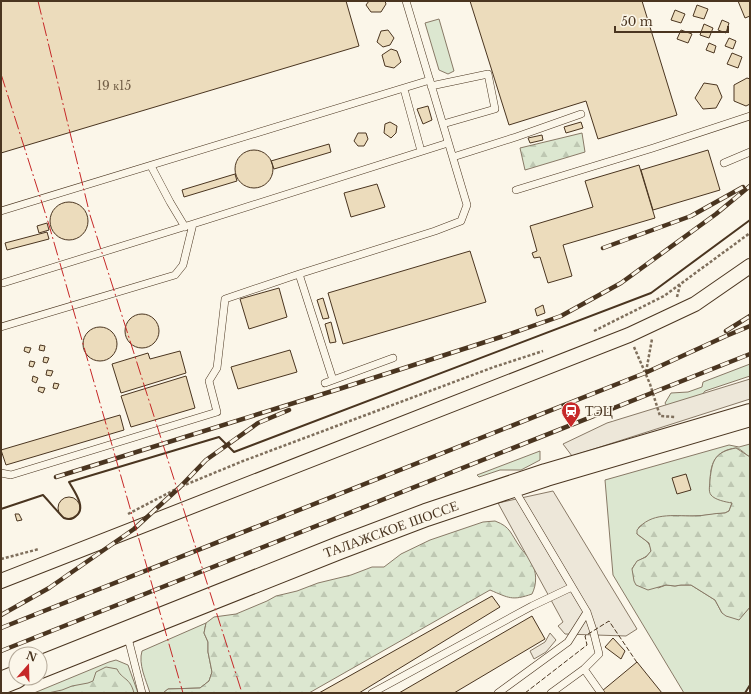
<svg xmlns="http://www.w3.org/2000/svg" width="751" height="694" font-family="'Libre Baskerville',serif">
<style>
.green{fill:#dce7d0;stroke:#887966}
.forest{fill:url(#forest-firs);stroke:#887966}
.parking{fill:#ede7d9;stroke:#887966}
.building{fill:#ecdcbc;stroke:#4a3520}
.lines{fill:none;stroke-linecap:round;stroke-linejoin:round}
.lane-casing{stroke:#4a3520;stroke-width:8}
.street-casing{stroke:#4a3520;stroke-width:16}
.primary-casing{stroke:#4a3520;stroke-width:24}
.path{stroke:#7f6f5c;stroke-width:2.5;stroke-dasharray:3 2;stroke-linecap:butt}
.lane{stroke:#fbf6e9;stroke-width:7}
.street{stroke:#fbf6e9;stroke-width:14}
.primary{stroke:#fbf6e9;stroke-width:22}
.rail-casing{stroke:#4a3520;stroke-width:4.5}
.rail{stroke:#fbf6e9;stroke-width:3;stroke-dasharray:9;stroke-linecap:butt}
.fence{stroke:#4a3520;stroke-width:1;stroke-dasharray:5 2;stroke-linecap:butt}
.wall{stroke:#4a3520;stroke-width:2}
.power{stroke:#c62828;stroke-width:1;stroke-dasharray:14 3 2 3;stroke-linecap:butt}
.labels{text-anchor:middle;stroke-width:3;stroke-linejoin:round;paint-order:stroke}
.number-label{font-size:12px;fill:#725f47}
.poi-label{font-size:14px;fill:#4a3520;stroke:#fbf6e9;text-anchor:start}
.street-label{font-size:14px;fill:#4a3520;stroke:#fbf6e9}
</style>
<defs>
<pattern id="forest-firs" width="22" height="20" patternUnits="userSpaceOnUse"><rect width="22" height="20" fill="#dce7d0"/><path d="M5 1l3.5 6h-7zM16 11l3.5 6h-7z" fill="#bec7b2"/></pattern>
</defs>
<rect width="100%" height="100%" fill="#fbf6e9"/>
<path class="green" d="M439,19l15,52 -6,3 -9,-4 -14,-47z
M750,364v12l-45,15 -15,20 -22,-3 -3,-5 6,-10 17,-1 14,-5 1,-5z
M750,444v13c-4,-2 -9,-8 -13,-9 -3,0 -7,1 -10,2 -18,7 -17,24 -17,42l22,11 -3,8 -4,2c-10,1 -21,3 -32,3 -19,0 -37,-2 -54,11l-2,7c6,5 14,8 14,17 -5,9 -13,6 -19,18l26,19 8,-3 9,1 6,-1h10l24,15 7,13 17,6 11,-12v78l-5,8h-61l-71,-118 -8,-95 124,-35 10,2z
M540,451v9l-19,10h-21l-21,7 -2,-2z
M206,623l-2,10 4,9v10l4,20 -3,9 -9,7 -32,1 -5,4h-13c-4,-13 -12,-29 -8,-42z
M116,660l12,5 10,28h-104l75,-31z"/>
<path class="forest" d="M582,133l3,19 -60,18 -5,-22z
M736,448l14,9v150l-11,13 -13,-4 -4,-3 -7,-13 -24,-15h-10l-6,1 -9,-1 -18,5 -12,-5 -2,-4 -2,-12 5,-8 9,-4 5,-6 -2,-8 -12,-9v-4c14,-18 36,-14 56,-14 11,0 21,-3 32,-3l4,-2 3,-8c-6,-1 -17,-3 -21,-8 -3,-4 -1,-10 -1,-15 2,-20 5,-28 26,-32z
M495,521c16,6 15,12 25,26 3,5 8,9 11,14 6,11 6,23 1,33 -20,7 -23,4 -42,-4l-181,103h-146l5,-4 32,-1 9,-7 3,-9 -4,-20v-10l-4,-9 2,-10 8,-6 22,-3 31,-13 9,-5 21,-5 21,-8 33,-8 21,-8h12l17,-13 29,-14 53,-18z
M106,667l11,2c5,11 13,8 17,24h-86l14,-3 10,-4 16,-3 5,-2 3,-9z"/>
<path class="parking" d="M750,379v20l-178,57 -9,-12 44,-21z
M553,491l84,138 -11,7 -61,-2 -7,-8 5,-4 -65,-119z
M550,633l6,7 -10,12 -12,7 -4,-8 15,-9z"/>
<path class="building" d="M1,1h345l13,45 -358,107z
M369,1h16l1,3 -5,8h-10l-5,-7z
M470,1h172l35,114 -79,24 -12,-38 -77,24z
M738,1h12v15l-5,2z
M697,5l11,4 -4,10 -11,-3z
M675,10l10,4 -4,9 -10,-3z
M722,20l7,3 -3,10 -8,-3z
M704,24l9,4 -4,10 -9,-3z
M388,30l6,8 -4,7 -7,2 -6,-5 4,-11z
M681,30l11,4 -4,9 -11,-4z
M729,38l7,3 -3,8 -8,-3z
M709,43l7,3 -2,7 -8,-3z
M391,49l6,2 4,11 -7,6 -9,-2 -3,-11z
M732,53l10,4 -4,11 -11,-4z
M747,78l3,1v25l-4,2 -12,-5v-16z
M704,83l13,2 5,12 -6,11 -13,1 -8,-11z
M428,106l4,14 -9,4 -6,-15z
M390,122l7,4 -1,7 -5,5 -7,-5 1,-9z
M581,122l2,6 -17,5 -2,-6z
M358,133h8l2,6 -4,7h-6l-4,-5z
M542,135l1,5 -13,3 -2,-5z
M329,144l2,8 -57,17 -3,-8z
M708,150l12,40 -67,20 -12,-40z
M235 169a19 19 0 1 1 38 0a19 19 0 1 1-38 0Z
M639,165l16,53 -92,27 9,31 -24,7 -8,-26 -6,1 -2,-5 5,-2 -7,-25 63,-19 -8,-26z
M235,174l2,7 -53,16 -2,-7z
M377,184l8,23 -34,10 -7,-24z
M50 221a19 19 0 1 1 38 0a19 19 0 1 1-38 0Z
M47,223l2,7 -10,3 -2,-7z
M47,232l2,7 -42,11 -2,-7z
M470,251l16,51 -143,42 -15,-51z
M279,288l8,29 -38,12 -9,-30z
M323,298l6,20 -6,1 -6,-19z
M543,305l2,8 -8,3 -2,-7z
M125 331a17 17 0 1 1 34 0a17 17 0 1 1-34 0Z
M331,322l5,20 -6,1 -5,-19z
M83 344a17 17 0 1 1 34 0a17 17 0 1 1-34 0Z
M40,345l5,1 -1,5 -5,-1z
M25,347l6,1 -2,5 -5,-2z
M290,350l7,22 -59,17 -7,-22z
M180,351l6,22 -65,20 -9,-29 36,-11 2,6z
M44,357l5,1 -2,5 -4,-1z
M30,361l5,1 -2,5 -4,-1z
M47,370l6,1 -2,5 -5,-1z
M33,376l5,2 -2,5 -4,-2z
M186,376l9,32 -64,19 -10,-31z
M54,383l5,1 -2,5 -4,-1z
M39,387l6,1 -2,5 -5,-2z
M120,415l4,15 -118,35 -5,-15z
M686,474l5,16 -14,4 -5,-16z
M58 508a11 11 0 1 1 22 0a11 11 0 1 1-22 0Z
M15,514h4l3,6 -5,1z
M492,596l8,11 -141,86h-40z
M532,616l13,23 -91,54h-55z
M613,638l12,13 -4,8 -16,-12z
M637,662l25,31h-58l-2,-2z"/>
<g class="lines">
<defs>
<path id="lane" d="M431,86l57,-12 7,35 -52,15
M404,89l17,62
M453,157l63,-20 65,-23
M724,163l26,-11
M151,166l19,36 15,25
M516,190l137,-42 97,-32
M1,211l429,-131
M299,274l34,106
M3,283l190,-59
M1,327l174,-52 8,-10 10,-41 255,-81
M325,383l68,-25
M1,473l10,2 206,-63 -8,-31 8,-13 8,-69 74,-25 136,-43 26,-10 6,-16 -61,-204
M514,489l73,123 6,18 6,24 -15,15 -33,24
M127,634l15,59
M584,669l17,24
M372,693l160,-87 40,-19
M498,693l70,-51 19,-30"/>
<path id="street" d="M1,581l628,-246 66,-31 55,-38"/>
<path id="primary" d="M40,667l299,-119 87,-33 120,-40 204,-60
M1,683l15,-6"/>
</defs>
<use href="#lane" class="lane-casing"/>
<use href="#street" class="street-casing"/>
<use href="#primary" class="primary-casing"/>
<path class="path" d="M677,297l3,-12
M594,331l70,-35 86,-63
M634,347l16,37 10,32 16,1
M646,372l6,-33
M128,514l52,-27 63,-26 251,-94 49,-16
M1,559l38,-10"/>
<use href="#lane" class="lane"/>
<use href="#street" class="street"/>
<use href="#primary" class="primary"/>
<defs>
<path id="rail" d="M603,248l88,-32 52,-29
M726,331l24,-15
M56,477l283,-88 168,-54 54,-19 60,-33 95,-69 34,-28
M1,615l48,-27 85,-59 46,-42 26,-27 52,-37 31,-13
M1,628l644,-255 81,-37 24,-10
M1,651l749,-297"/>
</defs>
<use href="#rail" class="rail-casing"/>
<use href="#rail" class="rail"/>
<path class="fence" d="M525,693l62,-48 -2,-9 24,-15 29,43"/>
<path class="wall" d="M1,509l42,-14c4,4 19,22 21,23 5,2 9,1 12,-2 11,-8 -2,-25 -7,-34l150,-45 15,15 417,-159 99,-73
M745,693l5,-8"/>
<path class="power" d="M38,1l52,214 152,478
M1,74l48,151 134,468"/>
</g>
<defs>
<symbol id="station-pin" viewBox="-11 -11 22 30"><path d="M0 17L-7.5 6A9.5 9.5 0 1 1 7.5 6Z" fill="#c62828" stroke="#fbf6e9"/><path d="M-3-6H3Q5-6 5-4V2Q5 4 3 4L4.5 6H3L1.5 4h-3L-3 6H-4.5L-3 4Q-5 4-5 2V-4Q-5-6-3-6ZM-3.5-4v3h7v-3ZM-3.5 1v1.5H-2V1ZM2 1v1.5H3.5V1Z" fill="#fff"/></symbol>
</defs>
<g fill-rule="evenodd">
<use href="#station-pin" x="560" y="400" width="22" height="30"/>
</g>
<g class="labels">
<g class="number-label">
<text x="114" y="90">19 к15</text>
</g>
<g class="poi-label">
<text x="585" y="416">ТЭЦ</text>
</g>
<g class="street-label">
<text transform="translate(391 529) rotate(-20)" y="5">ТАЛАЖСКОЕ ШОССЕ</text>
</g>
</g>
<rect width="751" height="694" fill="none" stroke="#4a3520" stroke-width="4"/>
<g transform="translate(28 666) rotate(20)"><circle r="19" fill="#fbf6e9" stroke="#b4a999"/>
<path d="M0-3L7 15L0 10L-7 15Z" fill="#c62828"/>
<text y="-6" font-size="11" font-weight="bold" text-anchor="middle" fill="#4a3520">N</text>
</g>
<path d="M615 26v6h113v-6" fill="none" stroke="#4a3520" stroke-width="2"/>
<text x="621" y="26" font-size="12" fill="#4a3520" stroke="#fbf6e9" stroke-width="3" paint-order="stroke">50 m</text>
</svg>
